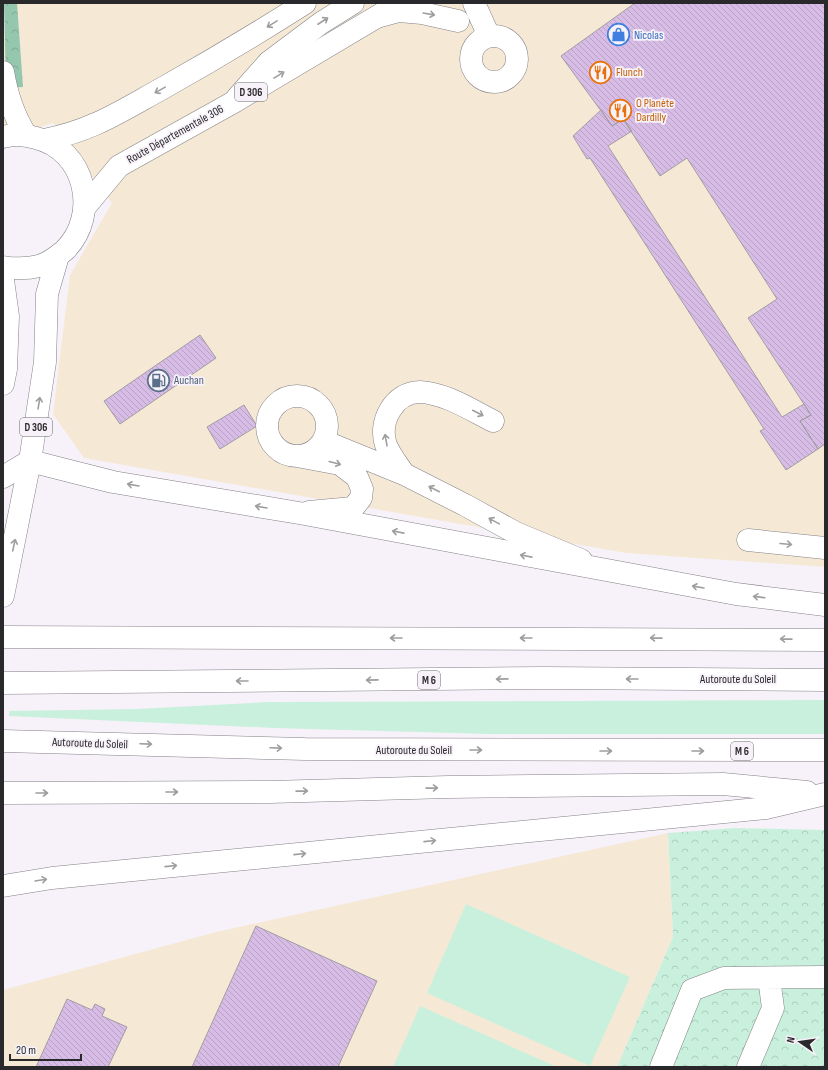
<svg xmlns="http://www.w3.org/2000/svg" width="828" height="1070" font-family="'Sofia Sans Condensed',sans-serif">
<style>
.commercial{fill:#f5e9d5}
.grass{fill:#c9f0dc}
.forest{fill:url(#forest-crowns)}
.park{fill:url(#park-crowns)}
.building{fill:url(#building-back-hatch);stroke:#a19da3}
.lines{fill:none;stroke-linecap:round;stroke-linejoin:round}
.minor-casing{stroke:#848086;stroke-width:23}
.major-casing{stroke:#848086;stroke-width:23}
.highway-casing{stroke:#848086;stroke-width:23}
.minor{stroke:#fff;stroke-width:22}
.major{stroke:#fff;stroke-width:22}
.highway{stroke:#fff;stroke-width:22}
.oneway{stroke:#9f9e9f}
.labels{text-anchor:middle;stroke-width:3.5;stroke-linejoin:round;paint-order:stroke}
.shield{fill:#f7f2f9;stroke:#676568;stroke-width:1}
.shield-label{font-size:11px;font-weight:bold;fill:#29282a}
.shop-label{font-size:12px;fill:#366cbe;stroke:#f7f2f9;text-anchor:start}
.food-label{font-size:12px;fill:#c56008;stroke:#f7f2f9;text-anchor:start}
.street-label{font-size:12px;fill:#29282a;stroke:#f7f2f9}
.service-label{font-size:12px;fill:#4e5e75;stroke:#f7f2f9;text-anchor:start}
</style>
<defs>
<pattern id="forest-crowns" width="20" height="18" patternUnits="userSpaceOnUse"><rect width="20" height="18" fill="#95c7ae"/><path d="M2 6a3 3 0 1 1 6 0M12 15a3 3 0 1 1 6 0" fill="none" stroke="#80ab96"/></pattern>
<pattern id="park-crowns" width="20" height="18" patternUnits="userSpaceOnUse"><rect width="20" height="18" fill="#c9f0dc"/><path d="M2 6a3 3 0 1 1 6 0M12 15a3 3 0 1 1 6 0" fill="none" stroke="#adcebd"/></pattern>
<pattern id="building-back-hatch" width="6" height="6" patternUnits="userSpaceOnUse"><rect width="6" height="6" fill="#d7bde6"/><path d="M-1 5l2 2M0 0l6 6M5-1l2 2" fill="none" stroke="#b9a2c5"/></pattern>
</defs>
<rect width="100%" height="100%" fill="#f7f2f9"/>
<path class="commercial" d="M3,3h822v564l-199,-14 -542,-95 -31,-44 17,-139 42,-72 -59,-80 -50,16z
M668,833l5,104 -56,130h-614v-77l213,-58z"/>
<path class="grass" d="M825,700v34h-336l-215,-6 -265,-12v-5l128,-2 131,-7z
M466,904l164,73 -40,89 -163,-73z
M420,1006l137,61h-164z"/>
<path class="forest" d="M4,3h13l6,84 -17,1z"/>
<path class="park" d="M735,828l90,2v237h-208l56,-130 -5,-104z"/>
<path class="building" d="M635,3h190v441l-7,5 -18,-28 11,-6 -63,-97 29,-19 -90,-141 -27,18 -37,-57 -11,7 -51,-70z
M601,110l11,16 11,-7 9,12 -24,15 174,271 22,-13 7,11 -11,6 18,28 -32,21 -26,-39 4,-2 -174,-271 -3,1 -14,-23z
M200,335l16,23 -96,66 -16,-23z
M244,405l13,21 -37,23 -13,-22z
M256,926l121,55 -39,86h-146z
M67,999l25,11 3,-6 10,5 -3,7 25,11 -19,40h-72z"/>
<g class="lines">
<defs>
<path id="minor" d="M474,3l15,33
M377,17l22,-6 23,2 36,8
M471 59a23 23 0 1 1 46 0a23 23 0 1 1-46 0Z
M3,72c4,23 10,43 23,63
M237,98l32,-36 52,-39 32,-20
M267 426a30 30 0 1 1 60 0a30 30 0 1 1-60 0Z
M323,441l81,33 61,31 51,28 65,27
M297,456l43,8 17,13 5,12 -1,9 -8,10 -44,4
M404,474c-6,-9 -14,-19 -18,-29 -8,-23 8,-53 34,-53 25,1 51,18 73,29
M748,540l77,8
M661,1067l31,-77 32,-12 101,-1
M748,1067l25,-59 -4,-30"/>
<path id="major" d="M3,137c10,-3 23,-2 33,1 50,12 64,77 29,112 -7,6 -16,13 -26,16 -12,3 -23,3 -36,1
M44,140c48,-9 77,-29 119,-52 48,-27 95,-55 142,-85
M85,207l34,-41 113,-63 168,-100
M3,280l5,36 -2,53 -3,15
M3,596l27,-135 15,-99 2,-68 11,-38"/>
<path id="highway" d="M3,477l27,-16 83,21 186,31 437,81 89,11
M3,637l822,3
M3,683l542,-5 280,2
M3,741l302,8 520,1
M3,793l267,-1 178,-5 275,-3 84,8
M3,886l49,-8 714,-70 59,-14"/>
</defs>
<use href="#minor" class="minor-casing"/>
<use href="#major" class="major-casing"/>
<use href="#highway" class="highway-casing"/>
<use href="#minor" class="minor"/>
<use href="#major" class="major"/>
<use href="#highway" class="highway"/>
</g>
<defs><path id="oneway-shaft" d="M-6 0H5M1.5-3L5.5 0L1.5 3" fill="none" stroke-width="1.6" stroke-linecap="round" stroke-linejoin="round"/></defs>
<g class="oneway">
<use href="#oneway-shaft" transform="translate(429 14) rotate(10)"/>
<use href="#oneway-shaft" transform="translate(323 21) rotate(-33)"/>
<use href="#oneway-shaft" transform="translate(272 24) rotate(148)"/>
<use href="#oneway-shaft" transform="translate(279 75) rotate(-31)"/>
<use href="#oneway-shaft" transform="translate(160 90) rotate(151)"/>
<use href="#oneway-shaft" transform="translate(39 403) rotate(-81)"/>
<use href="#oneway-shaft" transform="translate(478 413) rotate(27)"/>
<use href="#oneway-shaft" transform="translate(386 440) rotate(-100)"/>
<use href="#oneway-shaft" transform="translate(335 463) rotate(15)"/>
<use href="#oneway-shaft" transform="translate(133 485) rotate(-170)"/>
<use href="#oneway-shaft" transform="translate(434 489) rotate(-153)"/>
<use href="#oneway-shaft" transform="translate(261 507) rotate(-170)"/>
<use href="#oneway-shaft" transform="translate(494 521) rotate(-151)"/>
<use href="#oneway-shaft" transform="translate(398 532) rotate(-169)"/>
<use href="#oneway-shaft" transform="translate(786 544) rotate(5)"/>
<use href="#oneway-shaft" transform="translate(14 545) rotate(-78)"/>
<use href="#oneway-shaft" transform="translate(526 556) rotate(-169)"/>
<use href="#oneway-shaft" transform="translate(698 587) rotate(-170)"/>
<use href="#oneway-shaft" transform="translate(759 597) rotate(-173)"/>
<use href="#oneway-shaft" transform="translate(396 638) rotate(-180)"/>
<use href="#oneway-shaft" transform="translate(526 638) rotate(-180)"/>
<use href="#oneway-shaft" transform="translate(656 638) rotate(-179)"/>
<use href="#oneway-shaft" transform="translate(786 639) rotate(-179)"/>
<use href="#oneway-shaft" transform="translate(502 679) rotate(179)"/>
<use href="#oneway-shaft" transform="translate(632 679) rotate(-180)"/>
<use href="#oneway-shaft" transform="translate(372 680) rotate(179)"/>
<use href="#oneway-shaft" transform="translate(242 681) rotate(180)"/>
<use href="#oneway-shaft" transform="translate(146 744) rotate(2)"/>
<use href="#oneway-shaft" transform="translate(276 748) rotate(2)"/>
<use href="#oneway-shaft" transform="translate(476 750)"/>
<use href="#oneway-shaft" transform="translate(606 751)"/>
<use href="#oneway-shaft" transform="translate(698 751)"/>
<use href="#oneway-shaft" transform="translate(432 788) rotate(-1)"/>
<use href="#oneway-shaft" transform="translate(302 791) rotate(-1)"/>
<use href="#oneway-shaft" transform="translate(172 792)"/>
<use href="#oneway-shaft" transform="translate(42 793)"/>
<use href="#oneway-shaft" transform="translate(430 841) rotate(-6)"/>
<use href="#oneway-shaft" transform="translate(300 854) rotate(-6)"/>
<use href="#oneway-shaft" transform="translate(171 866) rotate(-6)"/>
<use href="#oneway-shaft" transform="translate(41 880) rotate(-9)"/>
</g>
<defs>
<symbol id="shop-ring" viewBox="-11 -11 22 22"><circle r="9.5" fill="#f7f2f9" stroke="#3f7fe0" stroke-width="1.5"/><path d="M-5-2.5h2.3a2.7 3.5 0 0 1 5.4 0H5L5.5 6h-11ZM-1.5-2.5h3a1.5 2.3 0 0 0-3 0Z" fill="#3f7fe0"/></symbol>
<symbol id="restaurant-ring" viewBox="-11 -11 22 22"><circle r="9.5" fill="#f7f2f9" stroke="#e8710a" stroke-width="1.5"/><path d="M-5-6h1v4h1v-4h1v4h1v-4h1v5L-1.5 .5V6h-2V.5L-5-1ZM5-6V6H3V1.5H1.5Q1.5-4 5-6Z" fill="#e8710a"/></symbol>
<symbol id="fuel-ring" viewBox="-11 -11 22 22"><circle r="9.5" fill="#f7f2f9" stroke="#5c6f8a" stroke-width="1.5"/><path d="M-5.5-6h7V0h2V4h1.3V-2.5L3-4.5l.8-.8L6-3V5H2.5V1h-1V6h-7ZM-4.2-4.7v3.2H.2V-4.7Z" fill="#5c6f8a"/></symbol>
</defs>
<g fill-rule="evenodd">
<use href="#shop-ring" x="606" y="22" width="25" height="25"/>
<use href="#restaurant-ring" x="588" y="60" width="25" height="25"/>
<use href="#restaurant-ring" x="608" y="98" width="25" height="25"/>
<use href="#fuel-ring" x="146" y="368" width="25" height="25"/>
</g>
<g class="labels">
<g class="shield">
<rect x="235" y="83" width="32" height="18" rx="3"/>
<rect x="20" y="418" width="32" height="18" rx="3"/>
<rect x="418" y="671" width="22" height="18" rx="3"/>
<rect x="731" y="742" width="22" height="18" rx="3"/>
</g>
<g class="shield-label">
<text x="251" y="96">D 306</text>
<text x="36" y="431">D 306</text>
<text x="429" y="684">M 6</text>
<text x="742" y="755">M 6</text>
</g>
<g class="shop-label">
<text x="634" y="39">Nicolas</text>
</g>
<g class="food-label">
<text x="616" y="76">Flunch</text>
<text x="636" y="107">O Planète<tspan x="636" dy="14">Dardilly</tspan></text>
</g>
<g class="street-label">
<text transform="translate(175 134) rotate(-29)" y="4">Route Départementale 306</text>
<text x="738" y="683">Autoroute du Soleil</text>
<text transform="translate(90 743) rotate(2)" y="4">Autoroute du Soleil</text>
<text x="414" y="754">Autoroute du Soleil</text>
</g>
<g class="service-label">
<text x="174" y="384">Auchan</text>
</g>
</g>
<rect width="828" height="1070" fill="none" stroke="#29282a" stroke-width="8"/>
<g transform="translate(800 1042) rotate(283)" stroke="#f7f2f9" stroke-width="3" paint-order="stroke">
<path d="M0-3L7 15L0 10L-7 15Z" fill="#29282a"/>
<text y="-6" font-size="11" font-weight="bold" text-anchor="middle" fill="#29282a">N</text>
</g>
<path d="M10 1054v6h71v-6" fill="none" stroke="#29282a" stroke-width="2"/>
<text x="16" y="1054" font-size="12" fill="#29282a" stroke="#f7f2f9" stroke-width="3" paint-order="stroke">20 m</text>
</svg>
